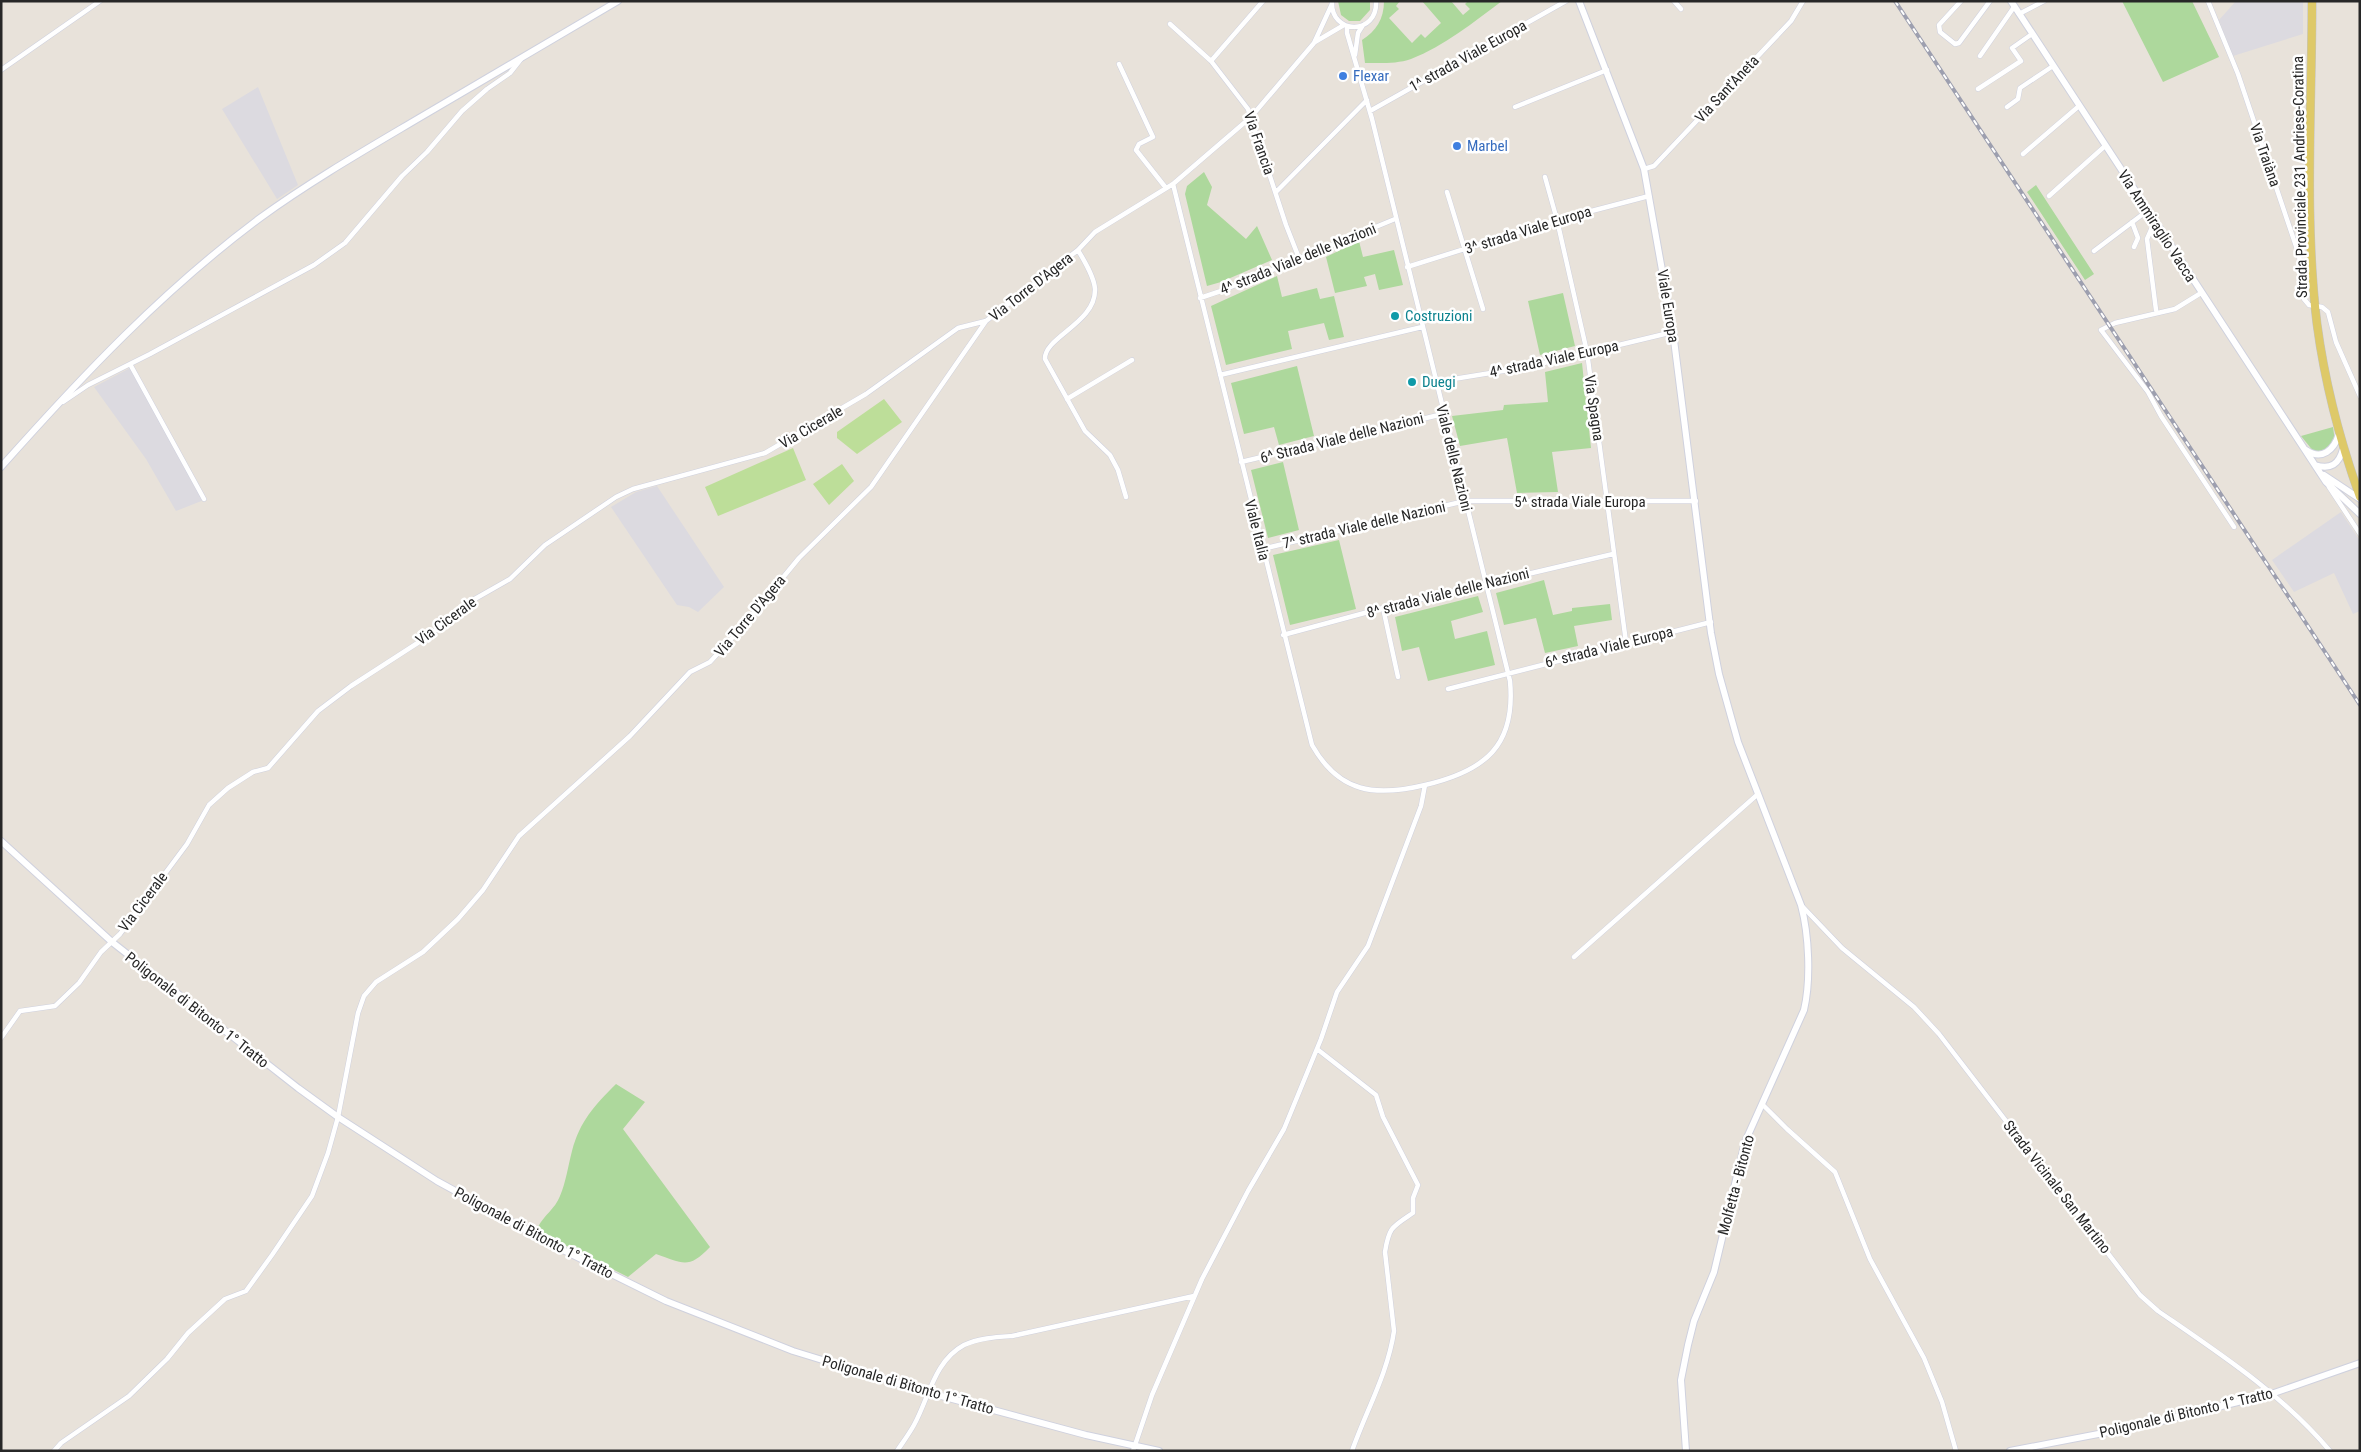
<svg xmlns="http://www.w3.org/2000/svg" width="2361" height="1452" font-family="'Roboto Condensed',sans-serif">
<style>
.industrial{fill:#dcdae0}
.green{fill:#add89c}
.pitch{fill:#bdde99}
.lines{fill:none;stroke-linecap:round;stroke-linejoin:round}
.street-casing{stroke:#cfd1de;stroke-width:5.5}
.secondary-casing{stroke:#cfd1de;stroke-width:8}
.primary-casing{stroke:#c3c3c3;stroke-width:9}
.street{stroke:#fff;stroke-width:4.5}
.secondary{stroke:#fff;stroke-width:6}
.primary{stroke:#dec968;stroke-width:8}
.rail-casing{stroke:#9d9faf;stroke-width:4}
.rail{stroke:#fff;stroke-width:2;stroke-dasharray:5.5;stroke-linecap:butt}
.shop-dot{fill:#3f7fe0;stroke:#fff;stroke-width:2}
.culture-dot{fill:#0f9aa8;stroke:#fff;stroke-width:2}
.labels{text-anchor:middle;stroke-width:5;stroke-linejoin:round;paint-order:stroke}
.street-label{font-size:15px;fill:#272727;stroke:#fff}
.shop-label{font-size:15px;fill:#366cbe;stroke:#fff;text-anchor:start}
.culture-label{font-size:15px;fill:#0d838f;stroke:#fff;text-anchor:start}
</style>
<rect width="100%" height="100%" fill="#e8e2da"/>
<path class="industrial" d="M2236,1h67v33l-70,22 -14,-36z
M258,87l40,98 -21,14 -55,-90z
M130,368l74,132 -28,11 -30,-52 -52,-72z
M657,486l67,101 -26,25 -9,-5 -12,-2 -66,-98 25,-15z
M2341,512l19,29v70l-7,3 -19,-41 -40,19 -22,-32z"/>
<path class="green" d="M1338,1h32v9l-10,11h-11l-8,-6z
M1384,1h16l-4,5 3,3 -10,9 23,25 9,-9 4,4 16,-15 -19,-22h29l12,14 7,-6 -5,-5 3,-3h34c-28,21 -58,45 -91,58 -14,5 -31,4 -46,4l-3,-23c14,-9 22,-21 22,-39z
M2122,1h70l27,56 -56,25z
M1204,172l8,15 -5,18 39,34 11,-13 15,34 -51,22 -14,4 -22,-92 2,-8z
M2036,185l58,89 -9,6 -58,-88z
M1359,241l4,16 31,-7 9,35 -24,5 -4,-16 -11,3 3,9 -32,7 -9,-36z
M1277,276l5,21 35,-9 3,11 14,-3 10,41 -15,3 -5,-17 -36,8 4,18 -66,16 -15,-59z
M1563,293l12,53 -35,9 -12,-54z
M1582,363l9,85 -39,4 6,40 -41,1 -10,-55 -47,8 -8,-30 51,-6 1,-5 44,-3 -3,-30z
M1297,366l17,70 -35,9 -5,-18 -30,7 -13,-51z
M2333,427l2,14 -9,10 -12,1 -13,-16z
M1283,462l16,68 -31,8 -17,-68z
M1339,540l17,69 -66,16 -17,-70z
M1544,580l9,35 19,-4v-3l38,-4 2,16 -38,6 4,20 -33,7 -9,-35 -32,7 -8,-32z
M1478,596l5,16 -32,9 4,18 32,-8 8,34 -67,16 -9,-34 -17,4 -7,-34z
M616,1084l29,18 -22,27 87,118c-22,23 -27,16 -54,7l-28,23 -85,-43 -5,-7c6,-12 17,-18 22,-31 6,-14 8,-30 12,-45 8,-30 22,-45 44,-67z"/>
<path class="pitch" d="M884,399l18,23 -45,32 -20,-16v-6z
M793,448l13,32 -88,36 -13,-29z
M842,464l12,17 -25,24 -16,-21z"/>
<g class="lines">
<defs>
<path id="street" d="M1332,1c-2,34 46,35 44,0
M1674,1l7,8
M1961,1l-22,24 1,7 15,12 4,-1 31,-42
M2208,1l30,73 61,181 5,44 5,6 13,2 6,5 8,30 24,54
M2019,14l25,-13
M1170,24l41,37 37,48 38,116 13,33
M1315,42l29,-17
M1355,55l3,-22 5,-8
M1980,56l34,-49
M1211,61l52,-60
M1119,64l34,73 -14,7 -3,6 30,38
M1,70l99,-69
M1978,89l43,-28 -9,-13 20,-14
M1515,107l92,-37
M2007,107l11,-8 2,-11 33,-22
M1370,111l196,-110
M2023,154l56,-48
M1644,169l10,-3 137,-145 12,-20
M1545,177l12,43 30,132 39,290
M1173,184l139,561c27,48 63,52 113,40 60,-14 91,-39 85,-104l-138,-562 -25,-86v-7
M1276,192l91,-92
M1447,192l36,117
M2049,196l56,-50
M2132,222l6,16 -4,9
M2154,223l-7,16 9,71
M1078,250c6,11 16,26 17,39 1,34 -51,48 -50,70l40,72 25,24 8,15 8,27
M2094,251l53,-40
M1407,267l150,-47 92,-24
M2201,293l-26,16 -60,14 -14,7 47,62 13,24 73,111
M1200,298l21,-7 174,-72
M130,364l74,135
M1220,375l202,-48
M1435,382l92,-15 146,-35
M1067,399l65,-39
M63,402l25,-17 62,-31 164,-89 31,-22 57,-67 25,-24 35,-41 25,-22 23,-16 11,-14
M1241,462l202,-48
M2329,487l31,47
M1262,549l203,-48h231
M1383,608l15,69
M1283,635l100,-27 230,-54
M1448,689l263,-67
M1802,906l40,42 72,59 25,27 201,261 18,16c61,42 124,83 172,140
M1574,957l184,-163
M1,1038l19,-27 35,-5 24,-23 22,-31 19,-18 67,-90 22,-39 19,-17 25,-16 15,-4 50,-57 33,-25 79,-51 36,-31 44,-25 35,-34 71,-48 17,-8 132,-36 101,-59 92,-66 28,-7
M1317,1049l59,46 7,22 35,68 -5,13v15c-21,14 -24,14 -28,39l9,79c-6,42 -28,80 -42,120
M1762,1104l25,25 48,43 35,87 54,99 18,44 14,49
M54,1451l7,-8 68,-47 38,-37 21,-26 37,-34 21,-8 26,-36 40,-59 16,-43 10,-36 20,-104 6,-17 12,-14 47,-30 35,-33 25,-29 36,-54 111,-100 60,-64 20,-10 33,-36 56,-68 72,-71 115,-166 92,-71 17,-18 78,-48 78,-67 63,-74 18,-39
M897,1451c6,-9 12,-17 17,-26 15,-27 20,-64 50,-80 14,-7 33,-8 48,-9l182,-40
M1133,1451l19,-56 50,-116 46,-88 36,-62 37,-90 16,-47 31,-46 53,-140 4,-21"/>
<path id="secondary" d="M1579,1l65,168 29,163 38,301 8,41 19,68 63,163c8,30 10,75 3,105l-59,132 -31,130 -20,49 -6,24 -7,35 5,71
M2011,1l315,481 34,32
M2306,450c16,11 28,0 33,-16
M2315,465c16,5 24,-1 28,-16
M1,467c81,-91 161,-176 259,-249 51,-37 105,-68 159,-100 66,-39 132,-78 199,-117
M2324,475l36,24
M1,841l111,101 186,146 40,29 99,64 128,70 101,50 127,50 137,42 156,42 73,16
M2010,1451l135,-26 129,-32 86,-30"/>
<path id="primary" d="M2312,1c0,107 -8,218 5,323 8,60 23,117 43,173"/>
</defs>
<use href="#street" class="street-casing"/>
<use href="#secondary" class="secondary-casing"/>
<use href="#primary" class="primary-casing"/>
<use href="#street" class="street"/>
<use href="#secondary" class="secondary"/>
<use href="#primary" class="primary"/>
<defs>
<path id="rail" d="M1895,1l465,704"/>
</defs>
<use href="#rail" class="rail-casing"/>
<use href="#rail" class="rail"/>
</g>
<g class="shop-dot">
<circle cx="1343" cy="76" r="5"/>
<circle cx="1457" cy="146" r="5"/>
</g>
<g class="culture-dot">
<circle cx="1395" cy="316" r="5"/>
<circle cx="1412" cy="382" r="5"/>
</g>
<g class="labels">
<g class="street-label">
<text transform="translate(1468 56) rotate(-29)" y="5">1^ strada Viale Europa</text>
<text transform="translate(1727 89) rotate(-47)" y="5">Via Sant'Aneta</text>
<text transform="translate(1259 143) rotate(71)" y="5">Via Francia</text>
<text transform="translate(2265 155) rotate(71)" y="5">Via Traiàna</text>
<text transform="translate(2300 177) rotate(-91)" y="5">Strada Provinciale 231 Andriese-Coratina</text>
<text transform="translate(2157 226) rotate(57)" y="5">Via Ammiraglio Vacca</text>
<text transform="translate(1528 230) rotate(-17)" y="5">3^ strada Viale Europa</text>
<text transform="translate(1298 259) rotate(-22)" y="5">4^ strada Viale delle Nazioni</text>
<text transform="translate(1031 287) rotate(-38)" y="5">Via Torre D'Agera</text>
<text transform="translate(1668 306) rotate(81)" y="5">Viale Europa</text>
<text transform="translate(1554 359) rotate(-12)" y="5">4^ strada Viale Europa</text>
<text transform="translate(1594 408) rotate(82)" y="5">Via Spagna</text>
<text transform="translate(811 427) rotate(-30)" y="5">Via Cicerale</text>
<text transform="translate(1342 438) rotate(-14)" y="5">6^ Strada Viale delle Nazioni</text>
<text transform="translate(1454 458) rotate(76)" y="5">Viale delle Nazioni</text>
<text x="1580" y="507">5^ strada Viale Europa</text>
<text transform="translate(1364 525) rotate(-13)" y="5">7^ strada Viale delle Nazioni</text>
<text transform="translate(1257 530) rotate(76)" y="5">Viale Italia</text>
<text transform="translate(1448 593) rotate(-14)" y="5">8^ strada Viale delle Nazioni</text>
<text transform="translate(750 616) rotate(-50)" y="5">Via Torre D'Agera</text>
<text transform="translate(446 621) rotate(-36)" y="5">Via Cicerale</text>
<text transform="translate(1609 647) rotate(-14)" y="5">6^ strada Viale Europa</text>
<text transform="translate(143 902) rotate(-53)" y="5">Via Cicerale</text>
<text transform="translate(197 1010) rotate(38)" y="5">Poligonale di Bitonto 1° Tratto</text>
<text transform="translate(1736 1185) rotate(-75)" y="5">Molfetta - Bitonto</text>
<text transform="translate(2057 1187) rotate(52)" y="5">Strada Vicinale San Martino</text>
<text transform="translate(534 1233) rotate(28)" y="5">Poligonale di Bitonto 1° Tratto</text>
<text transform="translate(908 1385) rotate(16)" y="5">Poligonale di Bitonto 1° Tratto</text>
<text transform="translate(2186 1413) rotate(-13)" y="5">Poligonale di Bitonto 1° Tratto</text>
</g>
<g class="shop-label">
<text x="1353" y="81">Flexar</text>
<text x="1467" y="151">Marbel</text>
</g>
<g class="culture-label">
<text x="1405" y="321">Costruzioni</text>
<text x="1422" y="387">Duegi</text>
</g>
</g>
<rect width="2361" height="1452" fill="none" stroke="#272727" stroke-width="5"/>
</svg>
